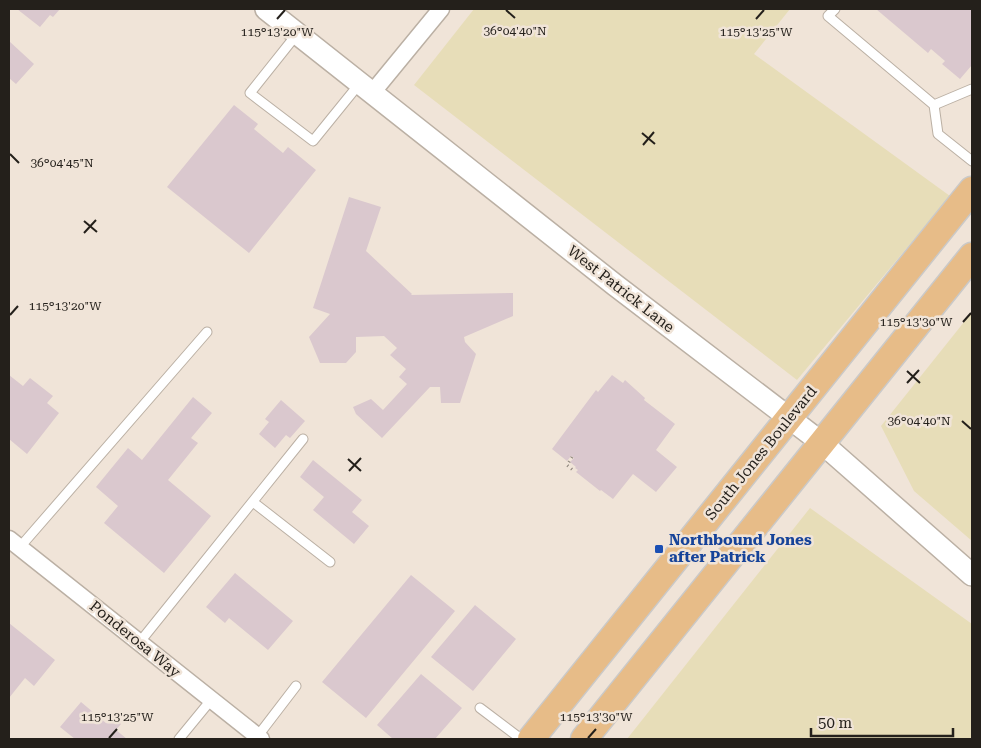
<svg xmlns="http://www.w3.org/2000/svg" width="981" height="748" font-family="'Roboto Serif',serif">
<style>
.sand{fill:#e7ddb8}
.building{fill:#dac8ce}
.lines{fill:none;stroke-linecap:round;stroke-linejoin:round}
.service-casing{stroke:#bbb0a4;stroke-width:11}
.minor-casing{stroke:#bbb0a4;stroke-width:19}
.tertiary-casing{stroke:#bbb0a4;stroke-width:24}
.primary-casing{stroke:#cac9c8;stroke-width:29}
.path{stroke:#8a8279;stroke-width:3;stroke-dasharray:1 4;stroke-linecap:butt}
.service{stroke:#fff;stroke-width:9}
.minor{stroke:#fff;stroke-width:16}
.tertiary{stroke:#fff;stroke-width:21}
.primary{stroke:#e7bc88;stroke-width:26}
.ticks{fill:none;stroke:#24201b;stroke-width:2}
.transit-dot{fill:#1a4fb4;stroke:#f0e4d8;stroke-width:2}
.labels{text-anchor:middle;stroke-width:5;stroke-linejoin:round;paint-order:stroke}
.street-label{font-size:15px;fill:#24201b;stroke:#f0e4d8}
.transit-label{font-size:15px;font-weight:bold;fill:#164399;stroke:#f0e4d8;text-anchor:start}
.ticks-label{font-size:12px;text-anchor:middle;fill:#24201b;stroke:#f0e4d8;stroke-width:5;stroke-linejoin:round;paint-order:stroke}
</style>
<rect width="100%" height="100%" fill="#f0e4d8"/>
<path class="sand" d="M474,9h316l-36,45 196,142 -153,184 -383,-295z
M972,312v229l-58,-50 -33,-65z
M810,508l162,116v115h-345z"/>
<path class="building" d="M17,9h43l-7,8 -3,-2 -10,12z
M876,9h96v56l-12,14 -18,-15 3,-3 -14,-12 -3,4z
M9,41l25,23 -18,20 -7,-6z
M234,105l24,19 -4,5 29,24 5,-6 28,23 -67,83 -82,-66z
M349,197l32,10 -15,44 46,43 -1,1 102,-2v23l-49,21 1,5 11,12 -16,49h-19l-1,-16h-10l-48,51 -26,-24 -3,-7 18,-8 12,11 24,-26 -8,-7 7,-8 -16,-14 7,-7 -13,-12 -28,1v15l-10,11h-26l-11,-26 21,-23 -17,-6z
M9,375l14,11 7,-8 23,18 -6,7 12,10 -32,41 -18,-15z
M612,375l11,8 2,-3 20,18 -1,2 31,24 -19,26 21,17 -21,25 -23,-18 -20,25 -12,-9 -1,1 -24,-19 2,-2 -3,-2 1,-1 -6,-5 4,-4 -3,-2 -4,5 -15,-12 44,-59 2,2z
M193,397l19,16 -21,25 7,5 -30,37 43,36 -47,57 -60,-50 14,-17 -22,-19 32,-39 14,12z
M281,400l24,21 -15,17 -4,-3 -11,13 -16,-14 10,-12 -4,-3z
M313,460l49,40 -10,12 17,14 -15,18 -41,-34 11,-13 -24,-20z
M235,573l58,48 -25,29 -39,-32 -4,5 -19,-16z
M411,575l44,36 -89,107 -44,-36z
M475,605l41,34 -43,52 -42,-34z
M9,623l46,37 -21,26 -9,-8 -16,20z
M421,674l41,34 -27,31h-42l-16,-14z
M81,702l25,21 6,-7 9,8 -5,6 11,9h-52l-15,-12z"/>
<g class="lines">
<defs>
<path id="service" d="M835,9l-7,7 106,89
M297,34l-47,59 63,48 47,-58
M972,89l-38,16 4,29 34,27
M253,502l77,60
M20,547l187,-215
M139,643l164,-204
M480,708l41,31
M257,737l39,-51
M179,739l32,-39"/>
<path id="minor" d="M372,93l69,-84
M9,539l252,200"/>
<path id="tertiary" d="M266,9l349,276 207,158 150,132"/>
<path id="primary" d="M531,739l441,-549
M584,739l388,-483"/>
</defs>
<use href="#service" class="service-casing"/>
<use href="#minor" class="minor-casing"/>
<use href="#tertiary" class="tertiary-casing"/>
<use href="#primary" class="primary-casing"/>
<path class="path" d="M572,457l-5,8 7,6"/>
<use href="#service" class="service"/>
<use href="#minor" class="minor"/>
<use href="#tertiary" class="tertiary"/>
<use href="#primary" class="primary"/>
</g>
<path class="ticks" d="M506,10l9,8M277,19l8,-9M756,19l8,-9M642,133l13,11M643,145l11,-13M10,154l9,9M84,221l13,11M84,233l12,-13M10,315l8,-9M963,322l8,-9M907,371l13,12M907,383l12,-13M962,421l9,8M348,459l13,12M349,471l12,-13M109,738l8,-9M588,738l8,-9"/>
<rect class="transit-dot" x="654" y="544" width="10" height="10" rx="2.5"/>
<g class="labels">
<g class="street-label">
<text transform="translate(621 289) rotate(38)" y="5">West Patrick Lane</text>
<text transform="translate(761 453) rotate(-51)" y="5">South Jones Boulevard</text>
<text transform="translate(135 639) rotate(39)" y="5">Ponderosa Way</text>
</g>
<g class="transit-label">
<text x="669" y="545">Northbound Jones<tspan x="669" dy="17">after Patrick</tspan></text>
</g>
</g>
<g class="ticks-label">
<text x="515" y="35">36°04'40"N</text>
<text x="277" y="36">115°13'20"W</text>
<text x="756" y="36">115°13'25"W</text>
<text x="62" y="167">36°04'45"N</text>
<text x="65" y="310">115°13'20"W</text>
<text x="916" y="326">115°13'30"W</text>
<text x="919" y="425">36°04'40"N</text>
<text x="117" y="721">115°13'25"W</text>
<text x="596" y="721">115°13'30"W</text>
</g>
<rect width="981" height="748" fill="none" stroke="#24201b" stroke-width="20"/>
<path d="M811 728v8h142v-8" fill="none" stroke="#24201b" stroke-width="2.5"/>
<text x="818" y="728" font-size="15" fill="#24201b" stroke="#f0e4d8" stroke-width="4" paint-order="stroke">50 m</text>
</svg>
